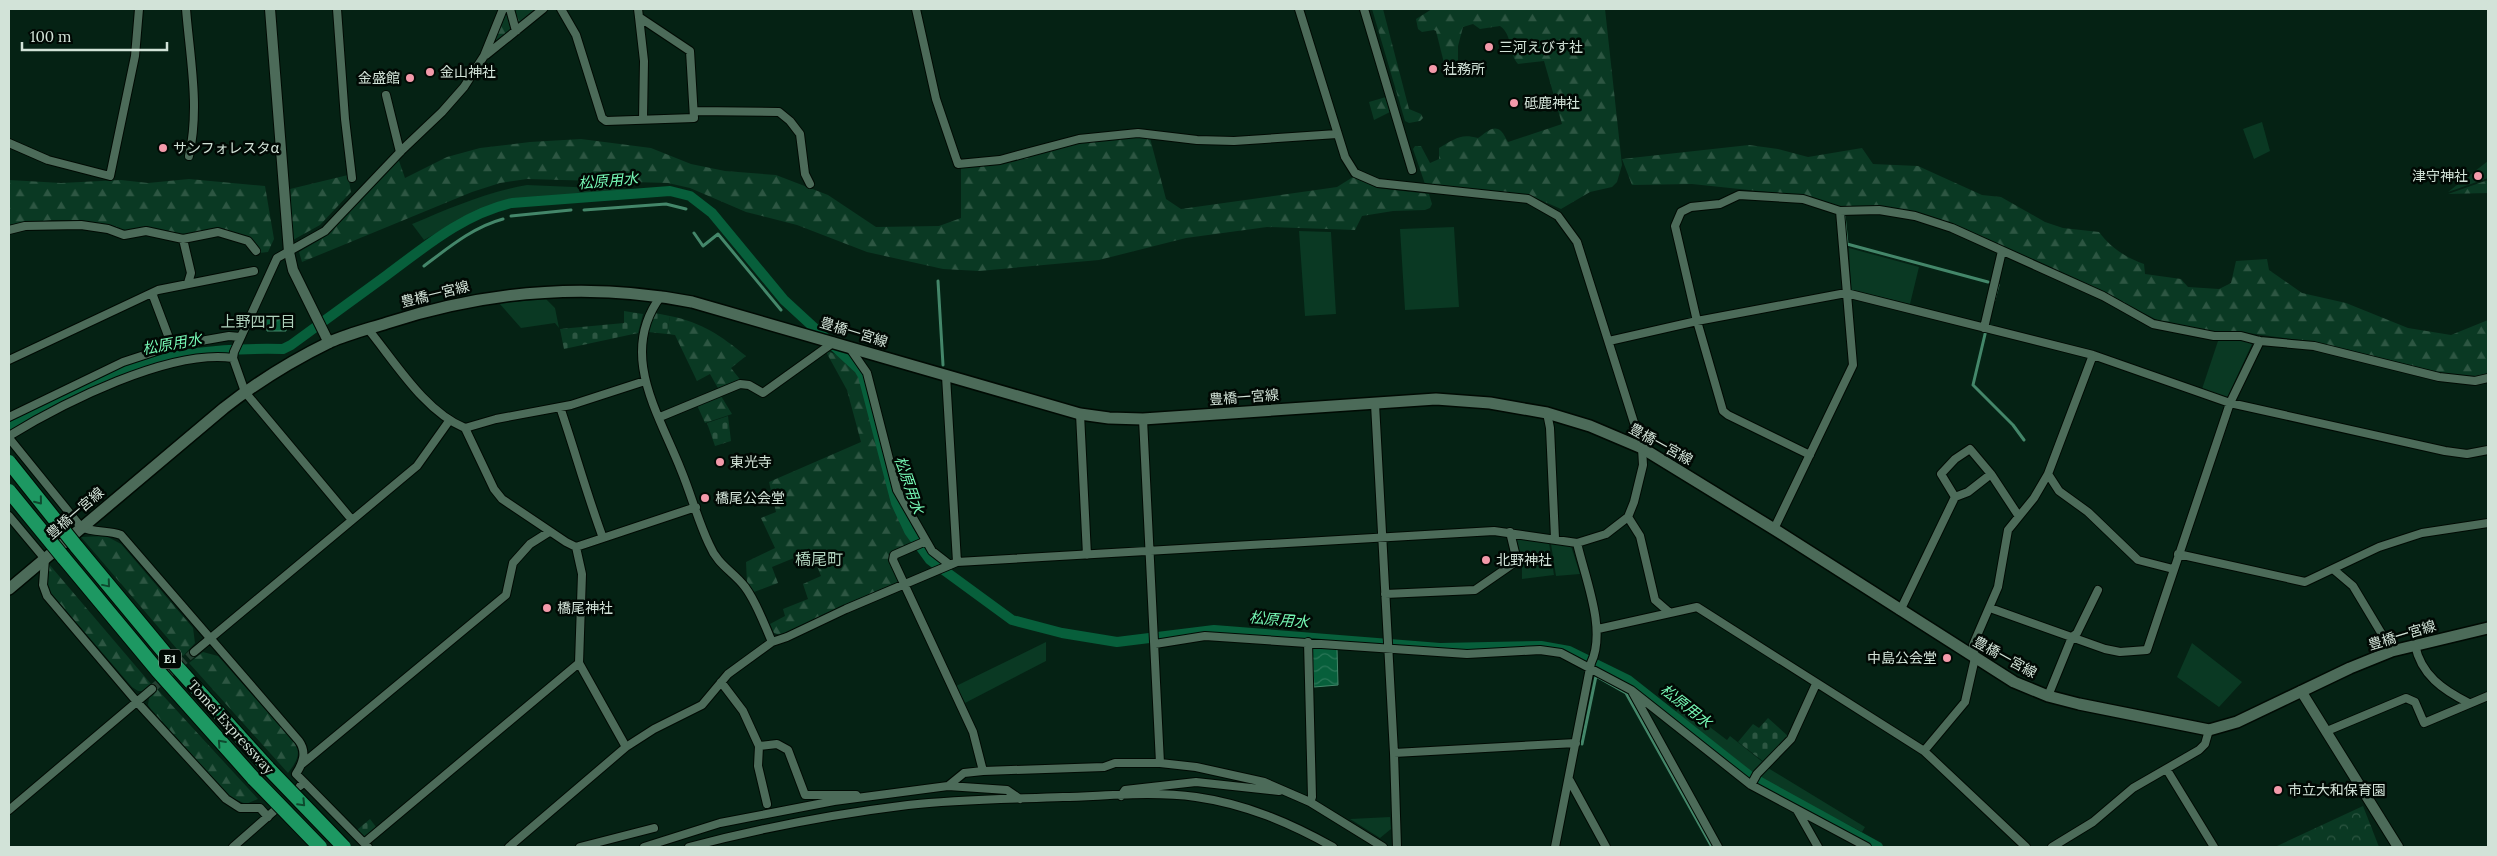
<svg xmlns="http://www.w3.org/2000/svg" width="2497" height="856" font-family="Lora,'Noto Sans JP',serif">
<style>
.grass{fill:#0a3923}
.forest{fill:url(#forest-firs)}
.cemetery{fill:url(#cemetery-stones)}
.park{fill:url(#park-crowns)}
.water{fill:url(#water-waves);stroke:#44876a}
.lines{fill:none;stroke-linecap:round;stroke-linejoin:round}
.stream{stroke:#44876a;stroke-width:3}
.canal{stroke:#075f3b;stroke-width:10}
.minor-tunnel{stroke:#243f31;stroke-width:8;stroke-dasharray:8 4;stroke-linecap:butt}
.minor-casing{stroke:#000a03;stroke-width:10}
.tertiary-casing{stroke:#000a03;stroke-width:12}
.secondary-casing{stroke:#000a03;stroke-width:14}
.motorway-casing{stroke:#000a03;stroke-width:16}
.minor{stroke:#4c6b59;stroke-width:8}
.tertiary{stroke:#4c6b59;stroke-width:10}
.secondary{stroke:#4c6b59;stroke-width:11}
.motorway{stroke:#1d9862;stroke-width:14}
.motorway-bridge-casing{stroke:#000a03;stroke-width:16;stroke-linecap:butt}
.motorway-bridge{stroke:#1d9862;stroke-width:14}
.oneway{stroke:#0e492e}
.poi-dot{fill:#f39aaa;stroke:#010904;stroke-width:2}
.labels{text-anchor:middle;stroke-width:5;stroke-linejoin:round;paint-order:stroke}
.shield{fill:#010904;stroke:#93a298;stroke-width:1}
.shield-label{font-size:12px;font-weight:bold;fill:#d2e3d8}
.poi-label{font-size:14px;fill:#d2e3d8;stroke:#010904;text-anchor:start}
.street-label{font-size:14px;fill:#d2e3d8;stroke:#010904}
.water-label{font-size:15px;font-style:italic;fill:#76f8b5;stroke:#010904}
.neighbourhood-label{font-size:15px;fill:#afd1bc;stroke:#010904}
.quarter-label{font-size:16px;fill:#afd1bc;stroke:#010904}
</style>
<defs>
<pattern id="forest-firs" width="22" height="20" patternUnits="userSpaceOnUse" patternTransform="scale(1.25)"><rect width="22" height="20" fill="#0a3923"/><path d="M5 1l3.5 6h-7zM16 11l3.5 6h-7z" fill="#2d5642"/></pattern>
<pattern id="cemetery-stones" width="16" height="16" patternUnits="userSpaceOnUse" patternTransform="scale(1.25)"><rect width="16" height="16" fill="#0a3923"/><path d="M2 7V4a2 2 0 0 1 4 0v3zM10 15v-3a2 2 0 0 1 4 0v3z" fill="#2d5642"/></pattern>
<pattern id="park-crowns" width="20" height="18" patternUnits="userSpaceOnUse" patternTransform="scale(1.25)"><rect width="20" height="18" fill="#0a3923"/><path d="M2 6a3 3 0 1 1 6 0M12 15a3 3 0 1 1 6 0" fill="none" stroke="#2d5642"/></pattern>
<pattern id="water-waves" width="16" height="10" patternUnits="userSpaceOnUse" patternTransform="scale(1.25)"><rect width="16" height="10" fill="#075f3b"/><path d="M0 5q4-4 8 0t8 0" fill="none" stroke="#2a7657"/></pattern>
</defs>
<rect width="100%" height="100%" fill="#052214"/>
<path class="grass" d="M2262,122l8,29 -16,8 -11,-30z
M527,185l118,5 -134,9 -33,11 -54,30 -12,-16c38,-16 74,-32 115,-39z
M1454,227l5,80 -54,3 -5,-81z
M1299,231l32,1 5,82 -31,2z
M1849,248l70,19 -9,37 -59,-14z
M546,299l9,9 4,20 -4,-5 -34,5 -22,-25z
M2239,338l13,6 -25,54 -25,-9 16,-48z
M1515,537l34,6 5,32 -32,4v-17z
M1551,544l20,2 9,28 -24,2z
M1046,642v19l-81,42 -9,-17z
M2192,643l50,39 -23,25 -42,-30z
M1681,705l46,35 3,-4 34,27 -10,11 -78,-62z
M1768,768l97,59 -3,5 -92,-48 -10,-7z
M1390,817l1,12 -11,9 -30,-19z"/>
<path class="forest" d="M506,9h34l-40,32h-4l-1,-5z
M1372,9h11l26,100 12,5 2,4 -3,3 -11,2 -4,-2z
M1432,9h173l17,156 -5,17 -5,5 -22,5 -29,17 -32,-14 -104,-11 -12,-35 2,-3h6l9,17 9,-4v-11c16,-9 21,-15 39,-10 7,-4 15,-14 23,-7 3,3 5,8 7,11l54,-18 -18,-63 -26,3c-10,-11 -5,-29 -18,-38l-20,3 -7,-5 -10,3 -5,19v20l-3,4 -9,1 -10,-40 -2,-1 -12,2 -4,-3 -2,-10z
M1386,97l4,15 -16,8 -5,-18z
M1139,137l11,1 16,61 15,10 156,-22 16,-10 24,11 52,6 3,10 -2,4 -5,2 -32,1 -31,5 -7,14 -88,-3 -81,11 -87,22 -120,11 -36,-2 -76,-17 -70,-27 -51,-13 -56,-24 -22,-5 -141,-4 -27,4 -28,9 -170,70 -3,-10 29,-17 70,-77 7,20 42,-21 33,-9 50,-6 51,-3 70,9 40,16 34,7 51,4 52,20 48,32 63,-1 22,-8v-50l38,-4 82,-22z
M1749,145l29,4 30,8 54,-9 11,16 45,2 64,29 19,2 44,25 18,6 36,4c11,15 27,26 45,32l1,10 36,5 7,8 31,2 12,-6 5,-22 31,-2 2,11 33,23 44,10 62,25 43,7 37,-15v54l-18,3 -30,-3 -126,-32 -73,-10h-25l-55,-10 -56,-29 -151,-68 -39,-13 -35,-6 -39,1 -36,-11 -113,-12 -60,1 -10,-26z
M2488,161v17l-40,14z
M348,175l3,17 -31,33 -27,15 -3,-51z
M189,179l76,7 9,53 -6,13 -9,1 -2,-8 -10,-8 -30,-8 -35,7 -58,-4 -15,-7 -29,-5h-28l-43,5v-45l52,3 60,-3 27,3z
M2488,180v13l-40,1z
M670,316c33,7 50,19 76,40l-15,12 11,14 -23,8 -9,-16 -13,7 -22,-46 -8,-1z
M825,350l22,9 14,17 32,127 22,41 -22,10 7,27 -120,54 -6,-2 -4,-9 15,-8 -2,-7 25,-10 -5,-15 18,-8 -10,-25 -39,16 6,16 -24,9 -7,-9 -1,-21 29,-14 -14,-30 15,-6 -7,-30 92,-40 -14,-52z
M721,396l11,18 -27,9 -8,-18z
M106,536l15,8 72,84 2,15 -12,13 -102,-119z
M48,563l103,121 -9,7h-4l-6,-4 -82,-95 -3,-7z
M203,652l15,4 77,87c7,12 0,20 -7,30l-99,-110z
M157,689l101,110 -12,5 -16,-7 -80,-89 -2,-3 1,-7z"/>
<path class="cemetery" d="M624,311l19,3 -5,19 -74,16 -4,-20 64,-6z
M655,313l15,3 -3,18 -19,-2 1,-9z
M728,416l3,25 -16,5 -8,-23z
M1768,718l21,19 -25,25 -26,-20 15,-18 6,4z
M370,819l6,8 -12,10 -7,-7z"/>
<path class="park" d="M2363,806l16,41h-102v-1z"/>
<path class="water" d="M266,319h20v12h-19z
M1312,647l25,2 1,36 -24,2z"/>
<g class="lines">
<path class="stream" d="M584,210l82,-6 20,5
M1844,215l3,29 141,38
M511,216l60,-6
M694,233l9,13 15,-12 63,76
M424,266c24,-18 49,-39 79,-47
M938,281l5,84
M1994,300l4,-15
M1986,330l-13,55 40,40 11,15
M1582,744l14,-68 30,17 86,154"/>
<path class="canal" d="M9,427l12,-8 120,-55c45,-13 95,-16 142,-15l8,-4c32,-23 64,-47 96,-70 39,-29 77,-61 125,-72l158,-12 20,5 22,17 72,87 75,69 4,7 33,127 13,28 21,29 82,60 50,13 55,9 97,-12 226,18 101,-2 28,5 59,29 123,97 127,70"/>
<path class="minor-tunnel" d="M152,689l42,-37"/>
<defs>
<path id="minor" d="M186,9c4,49 14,99 3,147
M337,9l8,110 7,59
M510,9l6,22
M561,9l15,26 26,83 4,3 88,-3 -4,-67 -51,-34 -1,-8
M916,9l20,90 22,65 42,-4 79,-21 59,-6 59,7 37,1 103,-7
M1364,9l48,161
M639,17l5,44 -1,58
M486,55l57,-46
M386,95l14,57
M694,111l85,1 11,9 10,13 5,40 5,10
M9,143l39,17 62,16 25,-120 4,-47
M9,230l16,-4 56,-1 27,4 16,6 22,-4 37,8 35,-7 30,9 8,10
M183,239l8,34 -3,10
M152,293l20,53
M661,296c-43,57 -3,116 20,174 10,24 17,51 28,74 9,22 24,27 36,43 12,16 19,37 27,55
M1984,328l18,-77
M368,329c27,33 57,83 97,99l29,61 8,10 64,43 10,5 120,-40
M1609,341l88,-20 149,-28 247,62 137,48 215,48 22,3 21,-4
M849,347l18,26 30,117 35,61 18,14
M9,360l149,-70 96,-19
M946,376l11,186
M1375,404l19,349 3,94
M560,407c15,44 27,88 43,131
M1547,413l3,15 5,110
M1080,414l7,141
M9,417l114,-55 49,-16 57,-10 11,1
M660,417l80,-33 9,1 14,8 71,-51
M1143,419l17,344
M465,428l31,-9 75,-14 74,-24
M9,436c54,-33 160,-87 224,-78
M9,438l72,89c13,6 27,3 40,8l178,206c8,11 4,22 -3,33l8,8 -4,4
M1810,455l-82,-40 -5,-4 -26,-90 -22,-95 6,-14 10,-5 29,-3 19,-9 64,4 37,12 39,-1 36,6 37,12 151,68 50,28 61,12h27l19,5 54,5 125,31 36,4 13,-3
M2048,474l11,17 29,21 50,48 35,9
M1955,497l-14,-23 14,-15 15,-10 21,25 27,41
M9,516l36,43 -2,26 4,11 90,106 89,97 14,9h20l8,9
M1628,517l12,19 15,64 15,13
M352,520l-107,-128 -12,-34 1,-6 43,-94 48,-27 78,-82 39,-37 22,-25 20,-31 19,-47
M1774,529l79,-164 -13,-154
M926,541l-32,14 -1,5 80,172 10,39
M576,547l6,27 -3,89 47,84
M2178,554l127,28 74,-35 43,-14 66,-10
M2333,569l20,17 39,65
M1385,594l90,-4 42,-29 -7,-29
M1990,608l115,41 15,3 27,-2 83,-247 30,-62
M1900,611l55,-114 13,-5 23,-18
M1598,629l99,-22 227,144 102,96
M1308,642l4,155 -2,5 73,45
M1155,644l50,-8 262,18 73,-4 21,3 70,37 120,95 116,62
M2415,645c6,30 28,45 54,58
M194,652l223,-186 32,-45
M721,682l22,29 16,35 18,-2 11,6 17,45h51
M1633,693l85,154
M2048,696l24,-59 5,-4 21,-43
M2327,731l79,-33 9,4 9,21 64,-27
M759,746l-1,20 9,38
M1924,751l41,-49 10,-44 -2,-13 25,-58 10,-57 26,-32 14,-24 45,-119
M1394,753l182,-10
M302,764l204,-169 7,-32 17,-19 19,-12
M2167,770l47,77
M1570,781l36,66
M304,782l64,65
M1751,785l6,-11 34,-35 25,-55
M948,786l16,-13 19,-2 121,-4 11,-4h45l36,4 68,15 46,20
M1121,796l4,-6 71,-8 83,9
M9,810l143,-121
M1797,810l21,37
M364,843l215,-180
M233,847l41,-36
M509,847l117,-100 28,-18 48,-24 26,-31 44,-32 15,-5 59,-28 111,-47 537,-31 83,12 29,-9 22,-17 6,-15 9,-37 -1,-17 -65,-206 -19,-26 -30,-17 -150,-16 -23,-10 -10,-16 -46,-148
M580,847l74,-19
M644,847l76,-24 114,-22 114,-15 59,4 13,9
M689,847c72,-19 145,-33 219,-42 52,-6 104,-6 155,-8 44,-1 89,-6 133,0 50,7 94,26 137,50
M1555,847l36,-184c16,-33 -6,-85 -14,-120
M2052,847l41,-25 40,-34 66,-38 6,-6 4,-14"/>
<path id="tertiary" d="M270,9l19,243 4,18 36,73
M2301,691l97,156"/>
<path id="secondary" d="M9,589l215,-181c32,-25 69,-48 106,-66 18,-8 38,-13 57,-19 99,-32 203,-41 305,-21l388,112 29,4 34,1 293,-20 54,4 57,10 43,13 52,22 132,81 240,153 34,14 31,8 130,26 28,-8 113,-54 42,-17 96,-23"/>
<path id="motorway" d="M76,546l92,111 100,111
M63,557l94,113 97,109"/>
</defs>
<use href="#minor" class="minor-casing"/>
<use href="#tertiary" class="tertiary-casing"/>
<use href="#secondary" class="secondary-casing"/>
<use href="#motorway" class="motorway-casing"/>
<use href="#minor" class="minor"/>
<use href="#tertiary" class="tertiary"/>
<use href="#secondary" class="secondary"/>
<use href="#motorway" class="motorway"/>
<defs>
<path id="motorway-bridge" d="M9,462l67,84
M9,491l54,66
M268,768l76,79
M254,779l66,68"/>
</defs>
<use href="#motorway-bridge" class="motorway-bridge-casing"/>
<use href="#motorway-bridge" class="motorway-bridge"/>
</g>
<defs><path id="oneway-chevron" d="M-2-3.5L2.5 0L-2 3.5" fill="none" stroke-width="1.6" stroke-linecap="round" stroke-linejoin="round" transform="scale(1.25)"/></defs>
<g class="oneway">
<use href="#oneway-chevron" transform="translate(39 501) rotate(51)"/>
<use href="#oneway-chevron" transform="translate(107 584) rotate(50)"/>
<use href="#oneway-chevron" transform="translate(221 743) rotate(-132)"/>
<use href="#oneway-chevron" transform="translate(302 803) rotate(46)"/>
</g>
<g class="poi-dot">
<circle cx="1489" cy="47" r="5"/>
<circle cx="1433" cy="69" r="5"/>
<circle cx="430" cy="72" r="5"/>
<circle cx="410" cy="78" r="5"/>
<circle cx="1514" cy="103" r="5"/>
<circle cx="163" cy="148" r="5"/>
<circle cx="2478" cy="176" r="5"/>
<circle cx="720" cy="462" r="5"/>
<circle cx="705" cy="498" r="5"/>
<circle cx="1486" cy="560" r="5"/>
<circle cx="547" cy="608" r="5"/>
<circle cx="1947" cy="658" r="5"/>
<circle cx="2278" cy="790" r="5"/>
</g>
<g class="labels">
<rect class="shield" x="159" y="649.5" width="22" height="19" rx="4"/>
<g class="shield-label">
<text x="170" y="663">E1</text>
</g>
<g class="poi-label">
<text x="1499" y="52">三河えびす社</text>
<text x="1443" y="74">社務所</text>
<text x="440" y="77">金山神社</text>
<text x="400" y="83" text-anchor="end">金盛館</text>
<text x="1524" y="108">砥鹿神社</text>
<text x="173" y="153">サンフォレスタα</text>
<text x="2468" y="181" text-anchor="end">津守神社</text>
<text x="730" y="467">東光寺</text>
<text x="715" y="503">橋尾公会堂</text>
<text x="1496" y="565">北野神社</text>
<text x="557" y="613">橋尾神社</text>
<text x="1937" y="663" text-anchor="end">中島公会堂</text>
<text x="2288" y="795">市立大和保育園</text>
</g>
<g class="street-label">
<text transform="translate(435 294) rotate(-14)" y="5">豊橋一宮線</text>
<text transform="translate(854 332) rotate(17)" y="5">豊橋一宮線</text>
<text transform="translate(1244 397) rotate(-4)" y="5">豊橋一宮線</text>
<text transform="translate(1661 444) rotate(29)" y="5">豊橋一宮線</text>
<text transform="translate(75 513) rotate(-41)" y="5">豊橋一宮線</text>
<text transform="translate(2402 635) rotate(-17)" y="5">豊橋一宮線</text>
<text transform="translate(2005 657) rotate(29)" y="5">豊橋一宮線</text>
<text transform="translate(231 727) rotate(48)" y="5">Tomei Expressway</text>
</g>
<g class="water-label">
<text transform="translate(608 181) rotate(-5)" y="5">松原用水</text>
<text transform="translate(172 344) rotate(-10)" y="5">松原用水</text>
<text transform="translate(909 485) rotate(71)" y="5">松原用水</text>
<text transform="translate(1279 620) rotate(5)" y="5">松原用水</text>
<text transform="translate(1686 706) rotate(38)" y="5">松原用水</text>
</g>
<g class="neighbourhood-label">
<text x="258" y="327">上野四丁目</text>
</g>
<g class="quarter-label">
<text x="819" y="565">橋尾町</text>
</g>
</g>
<rect width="2497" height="856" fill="none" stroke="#d2e3d8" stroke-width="20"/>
<path d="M22 42v8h145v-8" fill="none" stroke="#d2e3d8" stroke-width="2.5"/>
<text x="30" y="42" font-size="15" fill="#d2e3d8" stroke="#010904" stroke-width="4" paint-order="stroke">100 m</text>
</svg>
